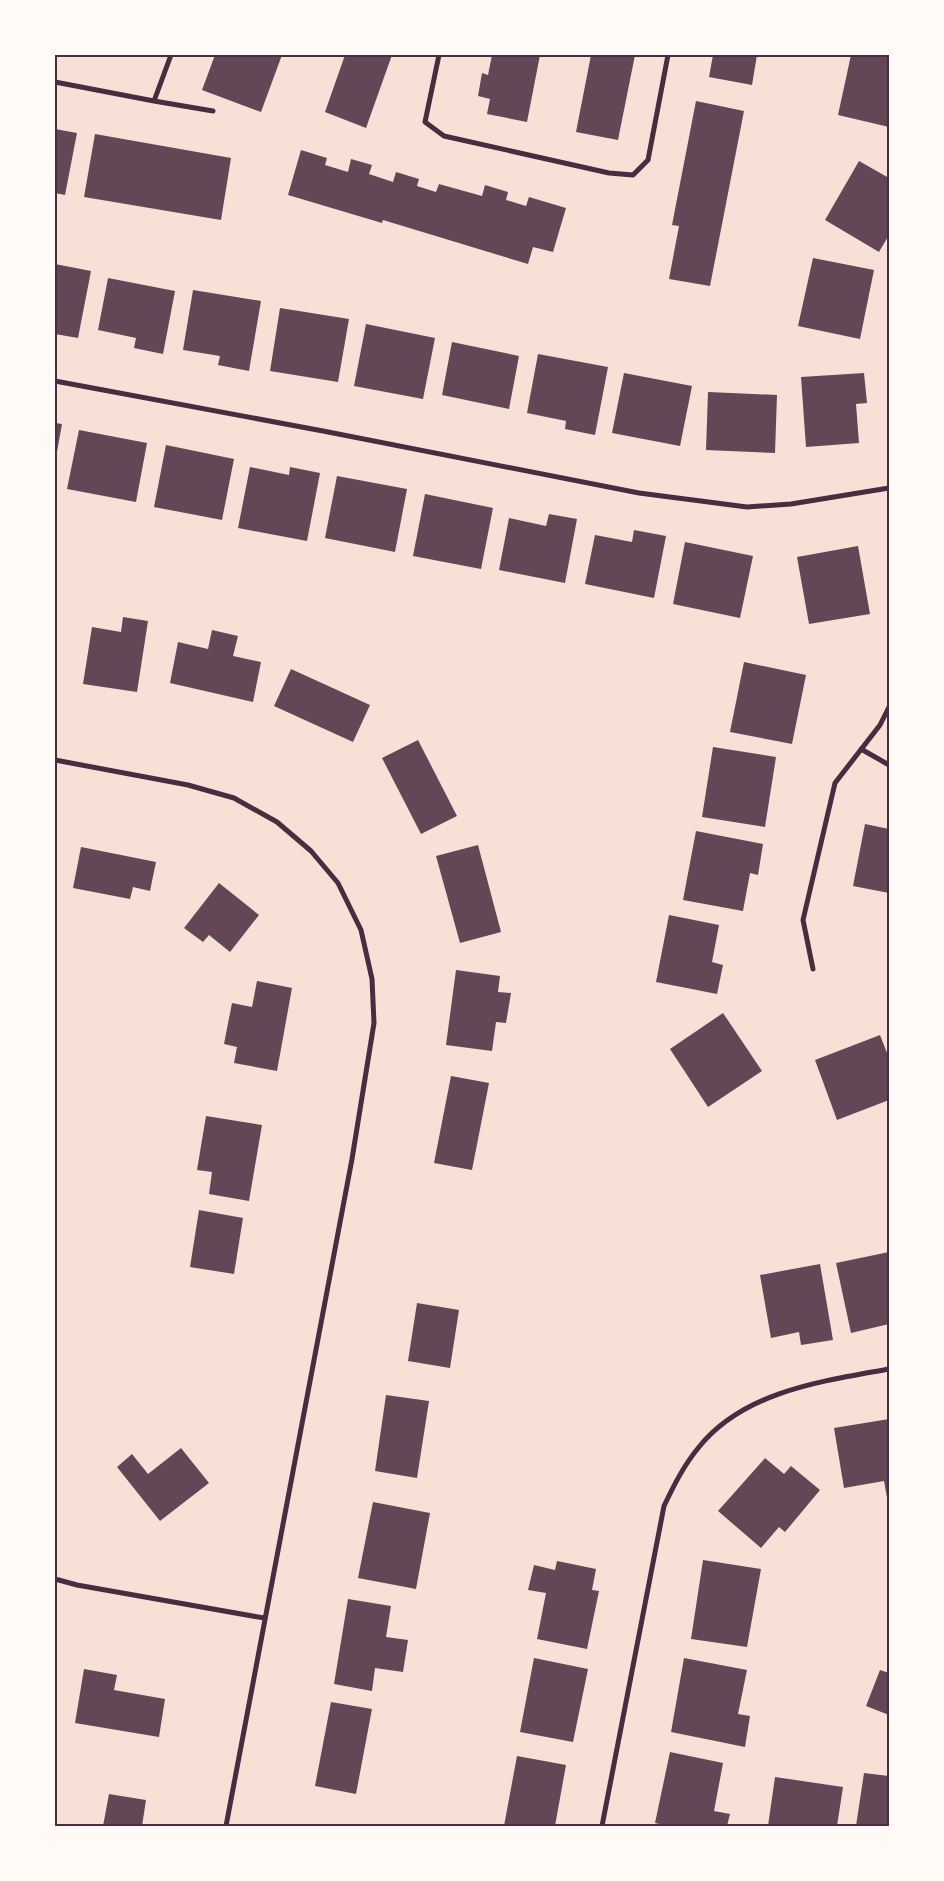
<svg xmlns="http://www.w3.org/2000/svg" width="944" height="1881" font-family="'Roboto Serif',serif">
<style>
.building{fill:#644757}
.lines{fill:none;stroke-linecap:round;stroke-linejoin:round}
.minor{stroke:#4a2c40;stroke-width:5}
.neatline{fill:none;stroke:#4a2c40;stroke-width:2}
</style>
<rect width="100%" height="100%" fill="#f7e1d7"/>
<path class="building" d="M215,55h67l-21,57 -59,-22z
M345,55h47l-26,73 -41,-16z
M492,55h48l-13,67 -40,-8 3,-15 -12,-3 4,-23 6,2z
M591,55h44l-17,85 -42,-8z
M713,55h44l-5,30 -43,-8z
M851,55h38v72l-51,-12z
M696,101l48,10 -34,175 -41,-7 10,-53 -7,-1z
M55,129l22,4 -12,62 -10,-2z
M95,134l136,24 -10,62 -137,-23z
M301,150l26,8 -2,7 23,7 3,-13 21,6 -3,9 24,8 3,-10 23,7 -2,7 19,6 3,-8 43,12 3,-11 23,7 -2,8 20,6 3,-9 37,11 -13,44 -20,-5 -5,17 -145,-44 -1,3 -94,-28z
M859,161l30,17v57l-10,17 -54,-32z
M813,258l61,12 -14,69 -62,-13z
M55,264l36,7 -13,67 -23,-4z
M108,278l67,13 -12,63 -29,-6 2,-10 -38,-8z
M193,290l68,11 -12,70 -31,-6 2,-9 -37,-6z
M280,308l69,11 -11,63 -68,-11z
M366,324l69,14 -12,61 -69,-13z
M452,342l67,14 -10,53 -67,-14z
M538,354l70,13 -13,68 -30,-6 1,-8 -39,-8z
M624,373l68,13 -12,60 -68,-13z
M864,373l3,30 -11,1 3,39 -53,4 -5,-70z
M708,392l69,3 -2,58 -69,-3z
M55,423l7,1 -6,33h-1z
M79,430l68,13 -11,59 -69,-13z
M166,445l68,14 -12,61 -68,-13z
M250,467l39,8 1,-8 30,6 -13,68 -69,-13z
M337,476l70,13 -12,63 -70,-14z
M425,494l68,14 -12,61 -68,-13z
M549,514l28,5 -12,64 -66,-13 10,-52 37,8z
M634,530l32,6 -12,62 -69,-14 10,-49 37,7z
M685,542l68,14 -13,62 -67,-14z
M858,546l12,68 -61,10 -12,-67z
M123,617l25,4 -11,71 -54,-8 9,-57 29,5z
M212,630l26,6 -5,20 28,6 -8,40 -83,-19 8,-41 30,7z
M744,662l62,13 -14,69 -62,-12z
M291,669l79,36 -17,37 -79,-36z
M418,740l39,76 -36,18 -39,-76z
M713,747l63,10 -11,70 -63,-10z
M865,824l24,5v64l-36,-7z
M696,831l67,13 -5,31 -8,-2 -7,38 -60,-11z
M478,845l23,87 -41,11 -24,-87z
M81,847l75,15 -6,29 -17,-4 -3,12 -57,-11z
M219,883l40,32 -29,37 -21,-17 -6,7 -19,-14z
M669,915l50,10 -7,37 11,3 -6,29 -61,-12z
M456,970l44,6 -2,16 13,1 -5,30 -10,-1 -4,29 -46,-6z
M257,981l35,7 -15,83 -43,-8 3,-16 -13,-3 8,-41 20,4z
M723,1013l39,58 -54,36 -38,-58z
M880,1035l9,23v42l-52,20 -22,-60z
M451,1076l38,7 -17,87 -38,-7z
M206,1116l56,9 -13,76 -40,-7 3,-22 -15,-2z
M199,1210l44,8 -9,56 -44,-7z
M889,1252v72l-38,9 -15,-70z
M820,1264l13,76 -32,5 -2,-13 -28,6 -11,-63z
M417,1303l42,7 -9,58 -42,-7z
M386,1395l43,6 -12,77 -42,-7z
M889,1419v84h-1l-4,-22 -40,7 -10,-60z
M181,1448l28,35 -49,38 -43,-54 15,-13 16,20z
M765,1458l19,16 7,-8 29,24 -35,42 -6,-5 -18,21 -43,-37z
M373,1502l57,11 -14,76 -58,-11z
M703,1560l58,9 -14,78 -56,-8z
M557,1561l39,8 -4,21 7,1 -12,58 -50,-10 9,-46 -18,-3 6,-25 21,5z
M348,1599l43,7 -5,31 22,3 -5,32 -28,-4 -3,23 -38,-7z
M534,1658l54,11 -15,73 -53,-10z
M684,1658l63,12 -9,44 12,2 -5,31 -74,-15z
M84,1669l33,6 -3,15 51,9 -6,38 -84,-14z
M880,1670l9,3v42l-23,-9z
M331,1702l41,7 -16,85 -41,-8z
M670,1752l53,11 -9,48 16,3 -3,12h-59l-13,-3z
M517,1756l49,9 -11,61h-51z
M864,1773l25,3v50h-33z
M775,1777l68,10 -6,39h-69z
M109,1794l37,6 -4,26h-39z"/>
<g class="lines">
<path class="minor" d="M171,55l-17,46 59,10
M439,55l-14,67 19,14 165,37 24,2 15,-15 20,-105
M55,82l99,19
M55,381l268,50 316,62 108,14 44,-3 98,-16
M861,749l28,16
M55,760l133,25 46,13 43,24 34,29 27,32 23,47 11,49 2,44 -22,136 -126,667
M813,969l-10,-49 32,-137 45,-58 9,-18
M55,1579l22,6 187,33
M602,1826l62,-320c10,-21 20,-41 35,-59 45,-56 124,-66 190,-78"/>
</g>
<rect width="944" height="1881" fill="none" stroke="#fffaf5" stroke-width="112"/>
<rect x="56" y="56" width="832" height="1769" class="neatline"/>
</svg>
